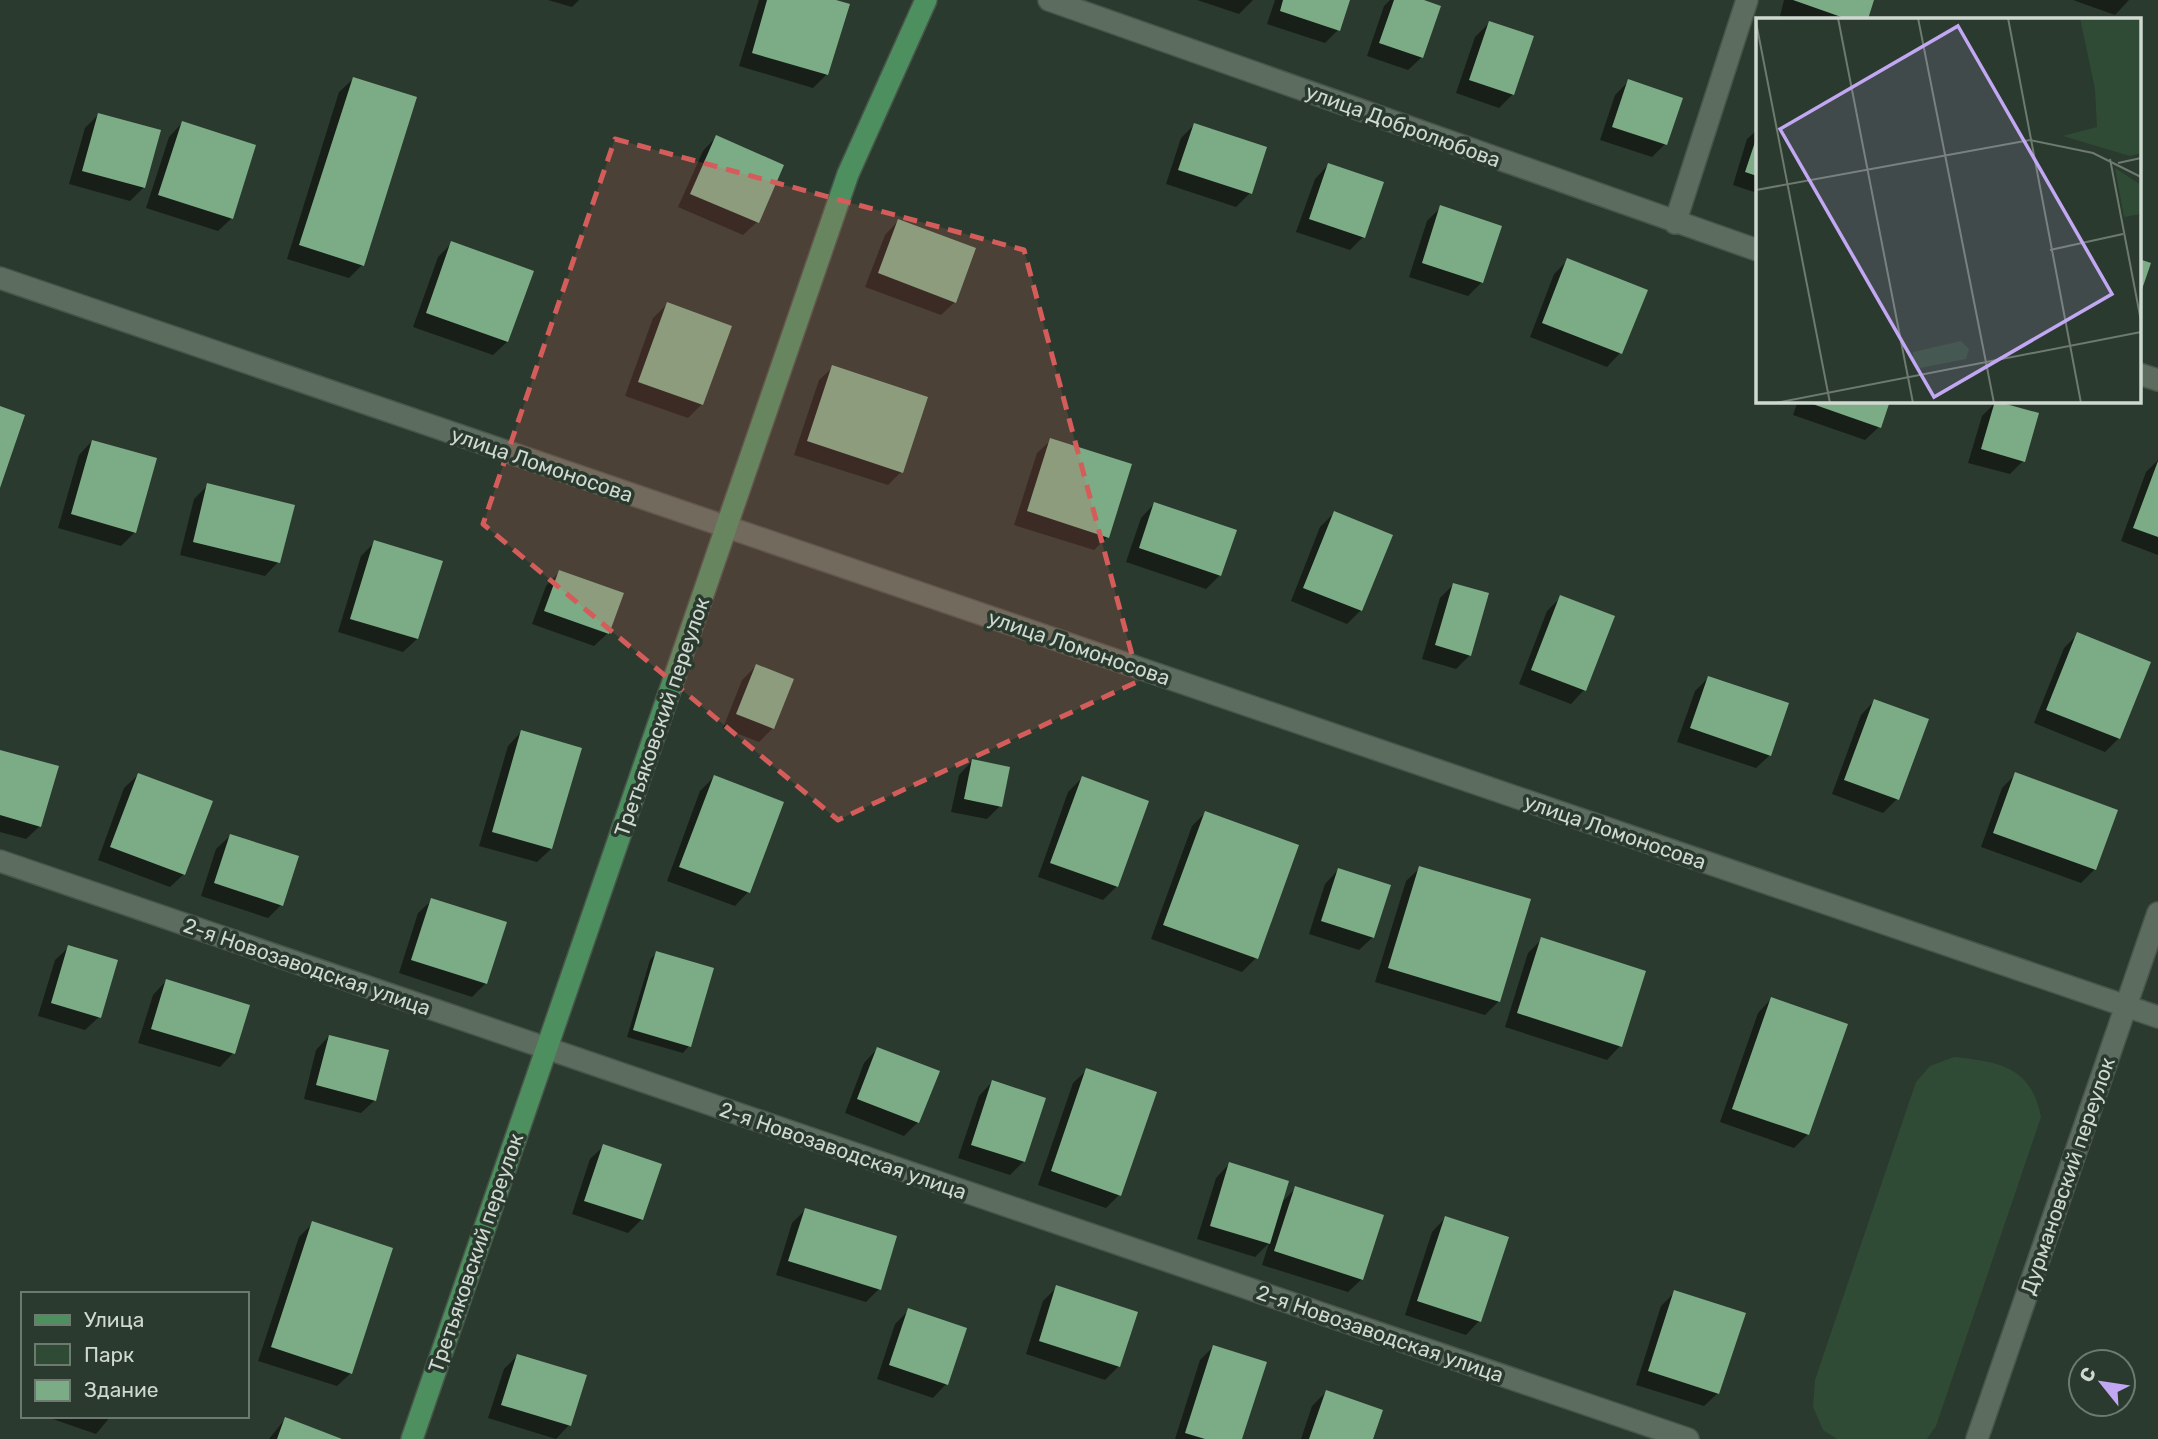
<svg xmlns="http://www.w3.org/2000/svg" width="2158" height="1439" font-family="Rubik,sans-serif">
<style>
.green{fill:#304b35}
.shadow{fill:#0007}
.building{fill:#7cac86}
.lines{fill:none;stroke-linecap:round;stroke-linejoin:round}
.street-casing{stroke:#48554a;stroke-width:24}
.primary-casing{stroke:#48554a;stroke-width:24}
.street{stroke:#5c6d5f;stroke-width:21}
.primary{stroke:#4d8f5f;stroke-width:21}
.marked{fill:#d45d5b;fill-opacity:0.2;stroke:#d45d5b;stroke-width:5;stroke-dasharray:14 9;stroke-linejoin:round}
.labels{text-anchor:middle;stroke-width:7;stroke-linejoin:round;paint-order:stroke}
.street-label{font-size:21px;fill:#cfd9d1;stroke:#2b3a2e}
.inset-road{fill:none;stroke:#6d7a6f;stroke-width:2}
.view{fill:#c2a8f2;fill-opacity:0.15;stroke:#c2a8f2;stroke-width:3.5}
.inset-edge{fill:none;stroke:#cfd9d1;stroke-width:3.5}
</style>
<rect width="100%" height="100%" fill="#2b3a2e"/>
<path class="green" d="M1954,1057c45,5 77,9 87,60l-105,309 -9,13h-90l-14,-9 -10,-23 2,-27 101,-298 14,-16z"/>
<path class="shadow" d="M548,0h31l-7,7z
M759,0h71l17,5 -21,70 -13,13 -74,-22z
M1197,0h56l-14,14z
M1275,0h73l-10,30 -13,13 -58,-19z
M1390,0h29l3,57 -14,13 -41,-14 17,-50z
M1784,0h88l-6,19h-75l-11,-3z
M2073,0h56l-14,15z
M1489,23l24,71 -14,14 -43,-15 19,-56z
M353,79l9,186 -13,13 -62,-19 52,-167z
M1629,81l36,63 -13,13 -52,-17 15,-45z
M98,115l46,72 -14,14 -61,-17 16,-56z
M182,123l50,95 -14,13 -72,-23 23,-71z
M1194,125l71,23 -15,45 -14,14 -70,-23 15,-46z
M1757,130v63l-24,-8 14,-46z
M716,137l41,85 -14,13 -65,-28 25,-56z
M1328,165l35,72 -13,13 -54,-18 19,-53z
M1441,207l41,75 -14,14 -59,-19 18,-56z
M898,221l57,81 -14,13 -76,-28 20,-52z
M452,243l55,99 -14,13 -80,-28 25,-70z
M1568,260l77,31 -25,62 -13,14 -77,-30 24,-63z
M667,304l35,100 -14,14 -63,-22 28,-78z
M833,367l68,105 -13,13 -94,-30 25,-75z
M1798,401h90l-9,26 -14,13 -72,-25z
M1995,403l28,58 -13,13 -42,-11 14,-47z
M1051,440l56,97 -13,13 -80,-25 23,-72z
M92,441l43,91 -14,14 -63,-18 21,-73z
M2158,460v95l-37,-14 25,-69z
M208,485l70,77 -13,14 -85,-21 14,-56z
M1154,504l66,71 -14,14 -80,-27 15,-44z
M1334,513l27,97 -14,14 -56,-23 29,-74z
M375,542l42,97 -14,13 -65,-20 23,-76z
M559,572l49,61 -14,13 -62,-22 14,-38z
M1453,585l17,70 -14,14 -34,-10 18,-61z
M1561,597l52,20 -29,73 -13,14 -52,-20 28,-73z
M2078,634l41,104 -14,14 -71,-29 30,-75z
M756,666l17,62 -14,14 -36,-14 19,-48z
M1708,678l62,77 -14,13 -79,-26 18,-51z
M1874,701l23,98 -14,14 -51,-19 29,-79z
M521,732l30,117 -14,13 -58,-16 29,-100z
M0,751l40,75 -14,13 -26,-7z
M972,761l28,45 -13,13 -36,-7 8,-37z
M2016,774l100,37 -22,59 -13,13 -100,-36 21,-59z
M138,775l46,99 -14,13 -72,-27 26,-72z
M714,777l34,115 -13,14 -68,-25 33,-90z
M1082,778l65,24 -31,85 -13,13 -65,-23 30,-85z
M1205,813l51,145 -14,14 -91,-33 41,-113z
M230,836l51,69 -13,13 -67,-22 15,-47z
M1420,868l79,133 -14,14 -110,-33 31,-101z
M1338,870l35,67 -14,13 -50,-16 16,-50z
M432,900l54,83 -14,14 -73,-24 19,-60z
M1542,939l78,107 -13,14 -102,-33 23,-74z
M69,947l30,70 -14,13 -47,-14 17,-56z
M656,953l33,93 -6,7 -56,-16 23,-77z
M166,981l67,72 -13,14 -82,-24 15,-48z
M1771,999l37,135 -14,14 -74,-26 38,-109z
M329,1036l46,64 -14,13 -57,-14 12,-49z
M877,1049l41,73 -14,14 -59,-23 19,-50z
M1087,1070l32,125 -13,13 -68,-23 35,-102z
M992,1082l32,79 -14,14 -52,-17 21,-62z
M604,1146l38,73 -14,14 -56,-19 18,-55z
M1229,1164l52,39 15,-15 66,91 -14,13 -86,-27 7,-22 -14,14 -58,-18 19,-61z
M805,1210l74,79 -13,13 -90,-27 16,-52z
M1445,1218l34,103 -13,14 -61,-20 27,-83z
M313,1223l38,150 -14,13 -79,-25 41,-124z
M1057,1287l62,79 -14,14 -79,-26 17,-53z
M1675,1292l43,101 -14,13 -68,-21 25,-79z
M909,1310l37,74 -13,14 -56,-19 18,-55z
M1213,1347l27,92h-65l25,-79z
M517,1356l52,69 -13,14 -68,-21 16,-49z
M1326,1392l45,47h-70l11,-33z
M44,1416h67l-15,18z
M285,1419l53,20h-69z"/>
<path class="building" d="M767,0h69l14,4 -22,71 -76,-22z
M1283,0h67l-10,31 -60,-20z
M1394,0h30l17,6 -18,52 -44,-15z
M1793,0h81l-6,19h-21z
M1489,21l45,15 -20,59 -45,-15z
M353,77l64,20 -53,169 -65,-21z
M1628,79l55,19 -16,47 -55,-18z
M98,113l63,17 -16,58 -63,-17z
M182,121l74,24 -23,74 -75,-24z
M1194,123l73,24 -15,47 -74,-24z
M716,135l68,30 -25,58 -69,-29z
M1757,136v40l-12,-4z
M1328,163l56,19 -19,56 -56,-19z
M1440,205l62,21 -19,57 -61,-20z
M898,219l78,29 -20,55 -78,-30z
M451,241l83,30 -26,71 -82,-29z
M1567,258l81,32 -26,64 -80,-31z
M2139,259l12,4 -12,35z
M667,302l65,24 -29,79 -65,-23z
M832,365l96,32 -25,76 -96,-32z
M1804,401h86l-9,27z
M1995,401l44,12 -14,49 -44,-13z
M0,406l25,9 -25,73z
M1050,438l82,26 -23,74 -82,-27z
M92,440l65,18 -21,75 -65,-19z
M2158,461v76l-25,-9z
M207,483l88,22 -15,58 -87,-21z
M1154,502l83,28 -16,46 -82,-28z
M1334,511l59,24 -31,76 -59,-23z
M374,540l69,21 -25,78 -68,-20z
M559,570l65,23 -15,41 -65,-23z
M1453,583l36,10 -18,63 -36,-11z
M1560,595l55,21 -29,75 -55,-21z
M2077,632l74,30 -31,77 -74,-29z
M756,664l38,15 -20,50 -38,-15z
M1708,676l81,27 -18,53 -81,-28z
M1874,699l55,20 -30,81 -55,-20z
M521,730l61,18 -30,101 -60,-17z
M0,750l59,16 -18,61 -41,-12z
M972,759l38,8 -8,40 -38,-8z
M2015,772l103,38 -22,60 -103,-37z
M138,773l75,28 -28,74 -75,-28z
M714,775l70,27 -34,91 -71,-26z
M1082,776l67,25 -31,86 -68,-24z
M1205,811l94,34 -41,114 -95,-34z
M230,834l69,22 -16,50 -69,-23z
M1419,866l112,33 -31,103 -112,-34z
M1338,868l53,17 -17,53 -53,-17z
M431,898l76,24 -20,62 -76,-24z
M1541,937l105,34 -24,76 -105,-34z
M68,945l50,15 -17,58 -50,-15z
M656,951l58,17 -23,79 -58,-17z
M166,979l84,26 -15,49 -84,-25z
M1771,997l77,27 -39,111 -77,-26z
M329,1035l60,15 -13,51 -60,-16z
M877,1047l63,24 -21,52 -62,-24z
M1086,1068l71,24 -36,104 -70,-25z
M992,1080l54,18 -21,64 -54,-17z
M603,1144l59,20 -19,56 -59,-19z
M1229,1162l60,19 -19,63 -60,-18z
M1295,1186l89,29 -21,65 -89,-29z
M805,1208l92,28 -16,54 -93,-29z
M1445,1216l64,21 -28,85 -64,-21z
M312,1221l81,27 -41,126 -81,-27z
M1056,1285l82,27 -18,55 -81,-26z
M1674,1290l72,23 -27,81 -71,-23z
M908,1308l59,20 -19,57 -59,-20z
M1213,1345l54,17 -25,77h-37l-20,-6z
M517,1354l70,21 -16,51 -70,-21z
M1326,1390l57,20 -10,29h-64z
M285,1417l57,22h-65z"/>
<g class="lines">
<defs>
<path id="street" d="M1049,0l708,250
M1675,223l72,-223
M0,278l2158,739
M2139,374l19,6
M0,861l1688,578
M1977,1439l181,-526"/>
<path id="primary" d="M412,1439l436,-1265 78,-174"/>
</defs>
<use href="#street" class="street-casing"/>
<use href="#primary" class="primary-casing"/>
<use href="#street" class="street"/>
<use href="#primary" class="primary"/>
</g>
<path class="marked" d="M615,139l409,111 115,431 -301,139 -355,-296z"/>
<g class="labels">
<g class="street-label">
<text transform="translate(1403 126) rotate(20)" y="7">улица Добролюбова</text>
<text transform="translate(542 465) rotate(19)" y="7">улица Ломоносова</text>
<text transform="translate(1079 648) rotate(19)" y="7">улица Ломоносова</text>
<text transform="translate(662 717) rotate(-71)" y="7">Третьяковский переулок</text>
<text transform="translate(1615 832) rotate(19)" y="7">улица Ломоносова</text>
<text transform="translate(307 967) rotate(19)" y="7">2-я Новозаводская улица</text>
<text transform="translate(843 1151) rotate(19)" y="7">2-я Новозаводская улица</text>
<text transform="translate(2068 1176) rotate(-71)" y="7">Дурмановский переулок</text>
<text transform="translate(476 1253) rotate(-71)" y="7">Третьяковский переулок</text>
<text transform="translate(1380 1334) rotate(19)" y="7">2-я Новозаводская улица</text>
</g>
</g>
<g transform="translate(1756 18)">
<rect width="385" height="385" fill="#2b3a2e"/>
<path d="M324,0h61v135l-11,3 -67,-20 34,-9 -2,-38zM359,150l26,17v29l-17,3zM205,323l8,8 -3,10 -46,9 -7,-3v-13z" fill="#304b35"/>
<path class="inset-road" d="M82,0l75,385M162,0l76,385M252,0l73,385M0,4l74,381M354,141l31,162M362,145l23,-5M0,172l274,-50 63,13 48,24M294,232l73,-16M19,385l366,-71"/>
<path class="view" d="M202,8l154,268 -178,103 -154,-268z"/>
<rect width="385" height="385" class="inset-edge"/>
</g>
<rect x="21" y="1292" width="228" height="126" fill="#2b3a2e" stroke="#6d7a6f" stroke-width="2"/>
<rect x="35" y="1315" width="35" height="10" fill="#4d8f5f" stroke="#6d7a6f" stroke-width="2"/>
<text x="84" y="1327" font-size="21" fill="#cfd9d1">Улица</text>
<rect x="35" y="1344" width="35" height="21" fill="#304b35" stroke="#6d7a6f" stroke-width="2"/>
<text x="84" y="1362" font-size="21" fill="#cfd9d1">Парк</text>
<rect x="35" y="1380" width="35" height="21" fill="#7cac86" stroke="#6d7a6f" stroke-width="2"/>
<text x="84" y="1397" font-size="21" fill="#cfd9d1">Здание</text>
<g transform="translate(2102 1383) rotate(300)"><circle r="33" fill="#2b3a2e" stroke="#6d7a6f" stroke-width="2"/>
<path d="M0-5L12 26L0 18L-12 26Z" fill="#c2a8f2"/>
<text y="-10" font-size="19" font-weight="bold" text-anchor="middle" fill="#cfd9d1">С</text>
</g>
</svg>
